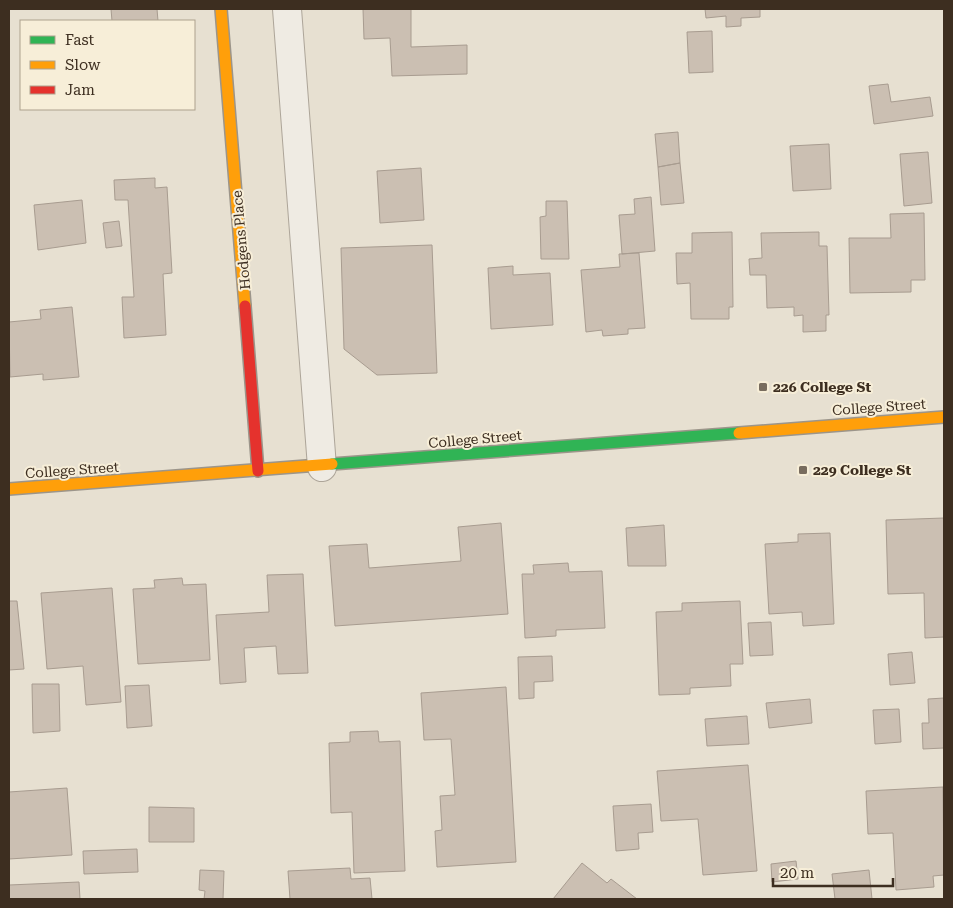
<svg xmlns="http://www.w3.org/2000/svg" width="953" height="908" font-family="'Roboto Serif',serif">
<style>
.building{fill:#cbbfb2;stroke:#a89c90}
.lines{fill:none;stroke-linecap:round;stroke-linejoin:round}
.street-casing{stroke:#ada599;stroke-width:30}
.fast-casing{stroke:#9c958a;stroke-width:14}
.slow-casing{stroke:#9c958a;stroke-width:14}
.jam-casing{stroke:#9c958a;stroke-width:14}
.street{stroke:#efebe3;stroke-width:28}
.fast{stroke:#30b455;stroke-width:11}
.slow{stroke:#ff9f0a;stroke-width:11}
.jam{stroke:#e5322d;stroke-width:11}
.poi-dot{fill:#786c5e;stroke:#f7eed8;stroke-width:2}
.labels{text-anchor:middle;stroke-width:4;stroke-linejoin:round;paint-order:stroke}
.street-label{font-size:14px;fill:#3d2e20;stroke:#f7eed8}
.poi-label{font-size:14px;font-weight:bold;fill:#3d2e20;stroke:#f7eed8;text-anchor:start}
</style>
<rect width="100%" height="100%" fill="#e7e0d1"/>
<path class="building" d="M111,9h46l1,12h-46z
M363,9h48v38l56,-2v29l-75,2 -2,-38 -26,1z
M705,9h55v8l-19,1v8l-15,1v-11l-20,2z
M712,31l1,41 -24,1 -2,-41z
M888,84l3,18 39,-5 3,19 -59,8 -5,-38z
M678,132l2,31 -22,4 -3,-33z
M829,144l2,45 -38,2 -3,-45z
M928,152l4,51 -28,3 -4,-52z
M680,163l4,40 -23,2 -3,-38z
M421,168l3,52 -44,3 -3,-52z
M155,178v10l12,-1 5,86 -9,1 3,61 -42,3 -2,-41h12l-6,-97h-13l-1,-20z
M651,197l4,54 -33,3 -3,-39 16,-1 -1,-15z
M82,200l4,43 -48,7 -4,-45z
M546,201h21l2,58h-28l-1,-42 6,-1z
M924,213l1,67h-14v12l-61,1 -1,-55h42l-1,-24z
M119,221l3,25 -16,2 -3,-25z
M732,232l1,75h-4v12h-38l-1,-36 -13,1 -1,-31h16v-20z
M819,232v14h8l2,69h-3v16l-23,1v-17l-9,1v-9l-27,1 -1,-33h-16l-1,-16 13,-1 -1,-25z
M432,245l5,128 -60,2 -33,-26 -3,-101z
M639,253l6,75 -17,1v5l-25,2 -1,-6 -16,2 -5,-62 39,-3 -1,-13z
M513,266v9l37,-2 3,52 -62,4 -3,-61z
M72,307l7,70 -36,3v-6l-33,3 -1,-55 32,-3 -1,-9z
M944,518v119l-19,1 -1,-45 -36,1 -2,-74z
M501,523l7,91 -173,12 -6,-80 38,-2 2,24 92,-7 -3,-34z
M664,525l2,41h-38l-2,-38z
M830,533l4,91 -31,2 -1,-14 -33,2 -4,-70 33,-2v-8z
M568,563l1,9 33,-1 3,57 -49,2v6l-31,2 -3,-64h12l-1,-9z
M303,574l5,99 -30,1 -2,-28 -32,2 2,34 -26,2 -4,-69 53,-3 -2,-37z
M182,578l1,7 23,-1 4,76 -72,4 -5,-75 22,-1 -1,-8z
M112,588l9,114 -35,3 -3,-39 -36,3 -6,-76z
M9,601h8l7,68 -15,1z
M740,601l3,63h-13l1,22 -41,2v6l-31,1 -3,-83 26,-1v-8z
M771,622l2,33 -23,1 -2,-33z
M912,652l3,31 -25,2 -2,-31z
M552,656l1,25 -19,1v16l-15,1 -1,-42z
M32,684h27l1,47 -27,2z
M149,685l3,41 -25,2 -2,-42z
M506,687l10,175 -79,5 -2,-36 7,-1 -2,-34 15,-1 -4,-56 -27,1 -3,-47z
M944,698v50l-21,1 -1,-26h7l-1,-24z
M810,699l2,24 -43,5 -3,-25z
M899,709l2,33 -26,2 -2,-34z
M747,716l2,28 -42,2 -2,-27z
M378,731l1,11 21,-1 5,130 -51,2 -2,-61 -21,1 -2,-70 21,-1v-10z
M748,765l9,106 -54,4 -5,-56 -37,2 -4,-50z
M943,787l1,88 -11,1 1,11 -38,3 -3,-57 -25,1 -2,-43z
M67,788l5,67 -63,4v-67z
M651,804l2,28 -15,1 1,16 -23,2 -3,-45z
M149,807l45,1v34h-45z
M137,849l1,23 -54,2 -1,-23z
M796,861l2,18 -26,3 -1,-18z
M582,863l25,20 4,-4 26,20h-84z
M350,868l1,11 19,-1 2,21h-82l-2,-28z
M200,870l24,1 -1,28h-19l1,-8 -6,-1z
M869,870l3,29h-37l-3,-25z
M79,882l1,17h-71v-14z"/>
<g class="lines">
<defs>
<path id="street" d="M287,9l35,458"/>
<path id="fast" d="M332,464l407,-31"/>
<path id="slow" d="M221,9l24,297
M739,433l205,-16
M9,489l323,-25"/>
<path id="jam" d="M245,306l13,165"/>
</defs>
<use href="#street" class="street-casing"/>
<use href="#fast" class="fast-casing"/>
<use href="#slow" class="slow-casing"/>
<use href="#jam" class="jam-casing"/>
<use href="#street" class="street"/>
<use href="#fast" class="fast"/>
<use href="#slow" class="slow"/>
<use href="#jam" class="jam"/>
</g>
<g class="poi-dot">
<rect x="758" y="382" width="10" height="10" rx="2.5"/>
<rect x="798" y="465" width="10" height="10" rx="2.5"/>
</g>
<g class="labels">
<g class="street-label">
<text transform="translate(241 240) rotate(-95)" y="5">Hodgens Place</text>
<text transform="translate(879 407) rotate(-4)" y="5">College Street</text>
<text transform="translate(475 439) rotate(-5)" y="5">College Street</text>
<text transform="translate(72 470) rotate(-4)" y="5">College Street</text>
</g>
<g class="poi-label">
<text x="773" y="392">226 College St</text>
<text x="813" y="475">229 College St</text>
</g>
</g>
<rect width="953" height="908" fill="none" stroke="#3d2e20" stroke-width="20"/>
<rect x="20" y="20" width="175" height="90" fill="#f7eed8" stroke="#ada18e"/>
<rect x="30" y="36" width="25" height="8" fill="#30b455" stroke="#ada18e"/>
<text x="65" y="45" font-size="15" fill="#3d2e20">Fast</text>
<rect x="30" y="61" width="25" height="8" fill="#ff9f0a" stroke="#ada18e"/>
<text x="65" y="70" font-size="15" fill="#3d2e20">Slow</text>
<rect x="30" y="86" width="25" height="8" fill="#e5322d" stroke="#ada18e"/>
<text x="65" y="95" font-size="15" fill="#3d2e20">Jam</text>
<path d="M773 878v8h120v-8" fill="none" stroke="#3d2e20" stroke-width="2.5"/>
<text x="780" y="878" font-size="15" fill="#3d2e20" stroke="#f7eed8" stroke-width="4" paint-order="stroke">20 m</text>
</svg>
